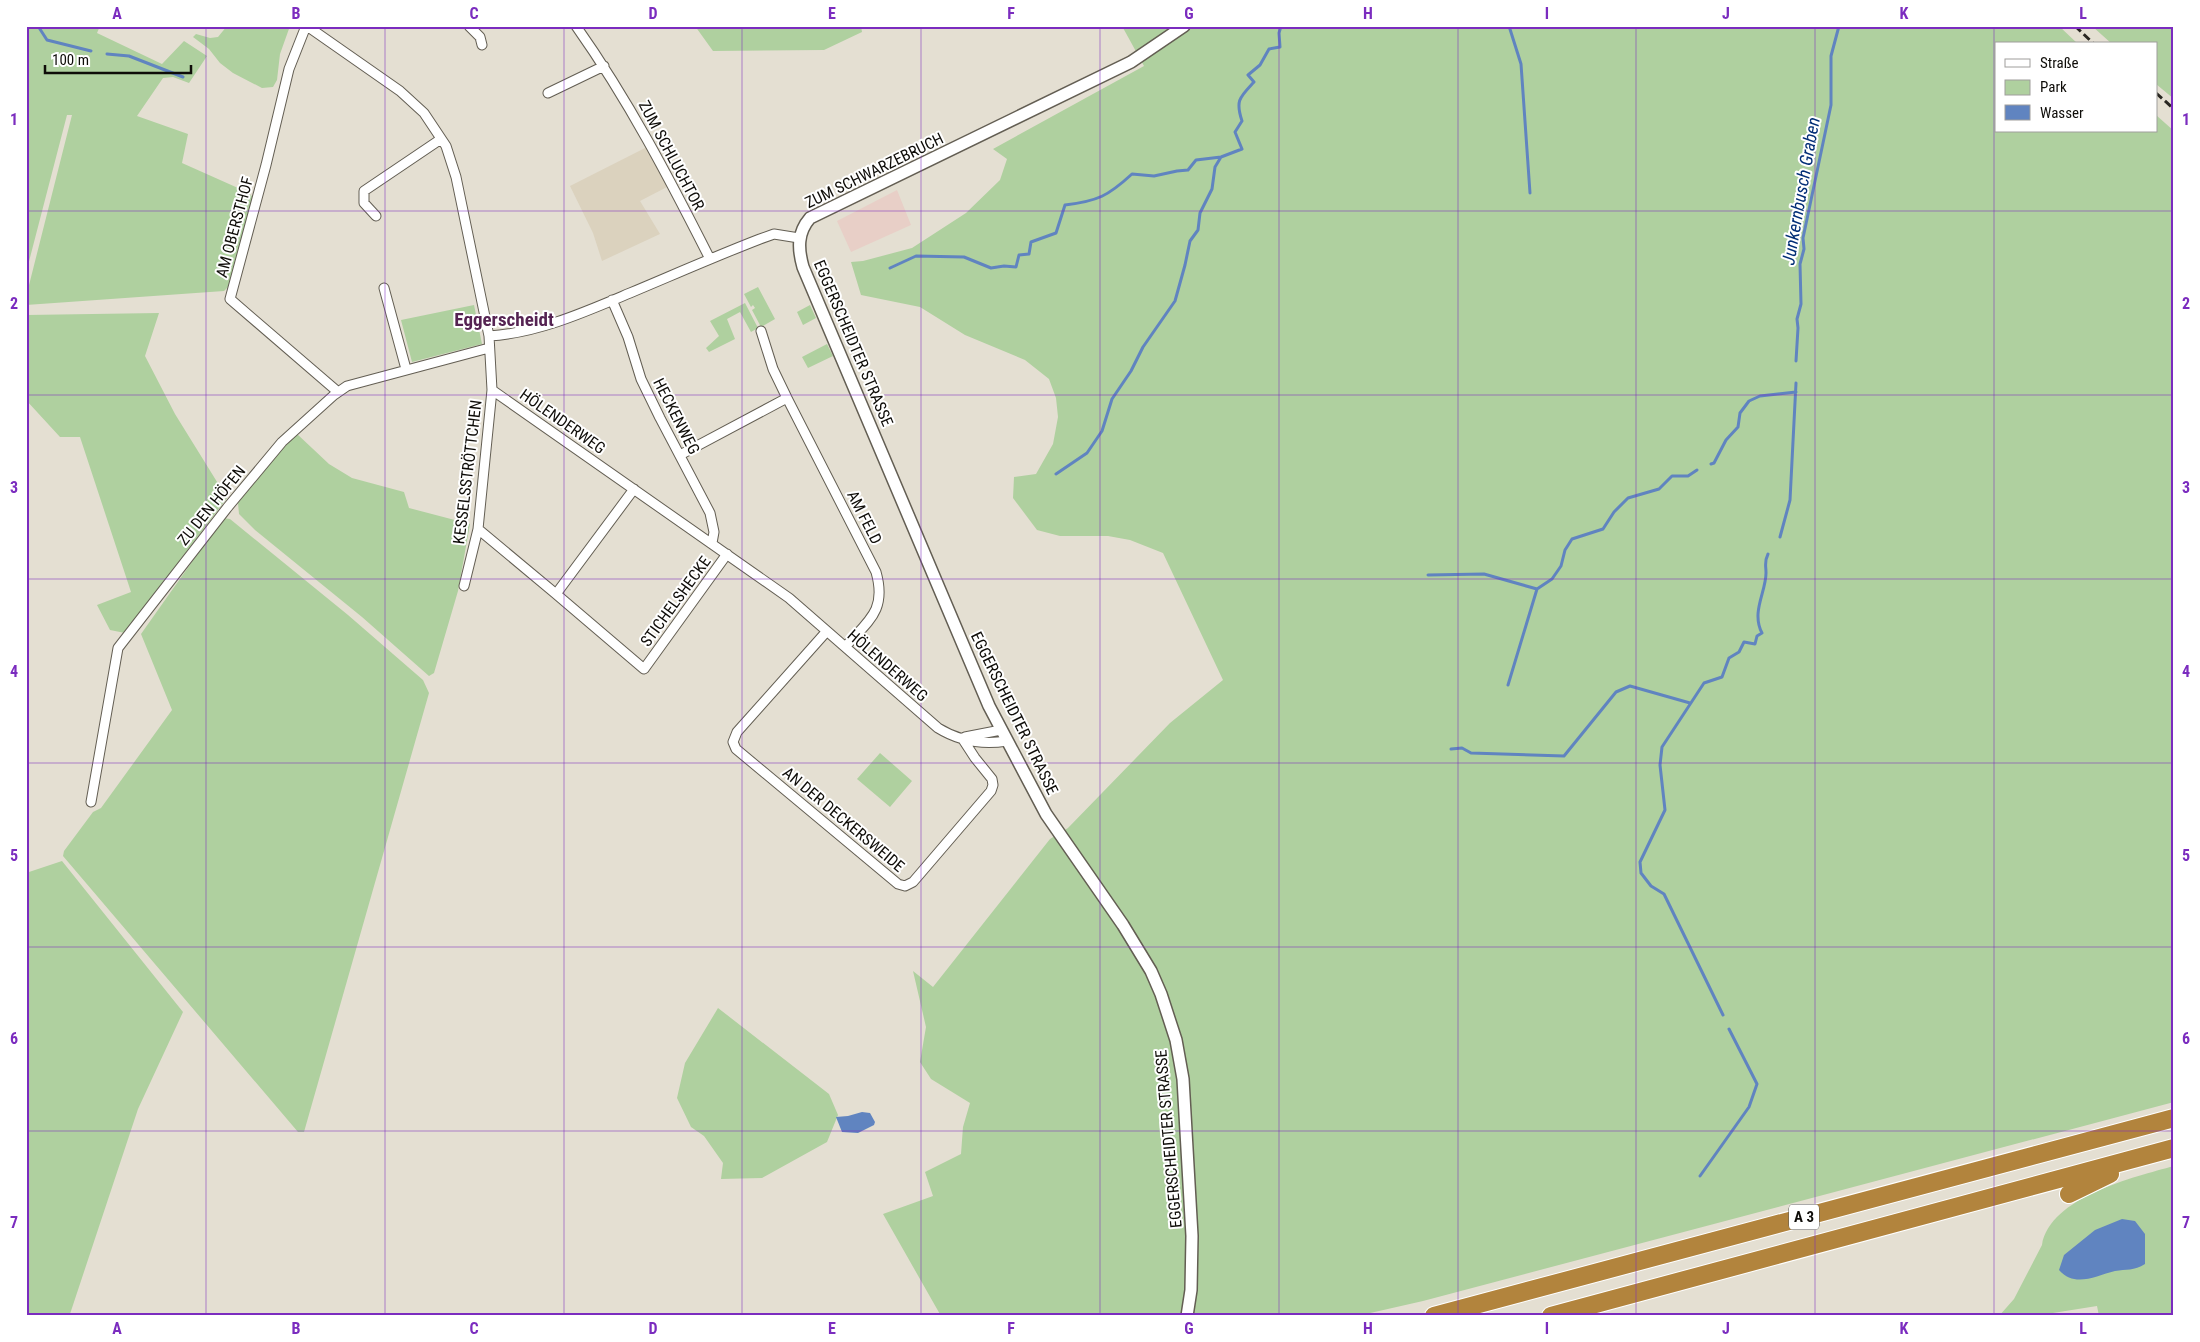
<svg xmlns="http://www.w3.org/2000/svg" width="2200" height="1342" font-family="'Roboto Condensed',sans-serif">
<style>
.built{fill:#dbd2be}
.industrial{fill:#e8cfc7}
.green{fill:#afd09f}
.water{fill:#6084c0}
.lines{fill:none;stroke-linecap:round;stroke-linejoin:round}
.stream{stroke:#6084c0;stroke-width:3}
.minor-casing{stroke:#635e53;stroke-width:11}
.tertiary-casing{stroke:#635e53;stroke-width:14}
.motorway-casing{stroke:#fff;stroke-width:20}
.minor{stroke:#fff;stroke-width:9}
.tertiary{stroke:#fff;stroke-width:11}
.motorway{stroke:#b2843d;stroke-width:18}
.rail{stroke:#282621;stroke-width:3;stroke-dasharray:8 4;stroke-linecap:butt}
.grid{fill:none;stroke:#7b2cbf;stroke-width:1;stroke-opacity:0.55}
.labels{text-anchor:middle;stroke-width:4;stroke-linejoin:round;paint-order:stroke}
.shield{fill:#fff;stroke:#565552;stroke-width:1}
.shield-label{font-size:15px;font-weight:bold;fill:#0e0c08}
.street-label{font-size:16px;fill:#0e0c08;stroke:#fff}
.water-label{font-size:18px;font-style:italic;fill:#022e76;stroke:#fff}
.quarter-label{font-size:19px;font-weight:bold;fill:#552352;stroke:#fff}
.neatline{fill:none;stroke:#7b2cbf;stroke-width:2}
.grid-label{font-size:16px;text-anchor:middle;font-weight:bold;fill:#7b2cbf}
</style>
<rect width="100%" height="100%" fill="#e4dfd2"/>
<path class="built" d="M647,147l20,40 -27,14 20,33 -58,27 -9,-28 -23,-47z"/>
<path class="industrial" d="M897,190l14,35 -60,27 -14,-31z"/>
<path class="green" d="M26,26h74l-3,7 65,31 22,-23 23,15 -18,27 -16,-6 -10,1 -26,38 51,18 -6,29 65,29 6,5 -23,88 -6,6 -198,14v-8l46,-182h-5l-41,158z
M227,26h63l-10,28 -3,26 -4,7 -11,1 -29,-15 -13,-10 -11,-14 -16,-12 3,-3 14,4 8,-1z
M695,26h166l1,6 -38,18 -111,1z
M1122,26h937l19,18h-82v87h160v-16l18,16v971l-751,199 -66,15h-416l-58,-102 50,-18 -8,-24 36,-18 2,-27 7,-24 -39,-24 -11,-17 6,-35 -13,-56 20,16 117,-148 18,-11 102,-105 53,-43 -60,-127 -33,-13 -22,-4h-48l-23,-6 -24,-32 1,-21 22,-3 17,-30 5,-27 -2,-19 -7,-19 -24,-19 -60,-25 -45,-28 -59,-12 -10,-33 12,-1 49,-13 54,-35 34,-33 7,-21 -14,-10 151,-83z
M2092,26h82v73l-18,-15v-40h-44z
M758,287l17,32 -14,8 -9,-17 3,-2 -2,-3 -2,2 -7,-13z
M745,303l13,25 -7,4 -11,-20 -13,7 8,20 -26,13 -3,-4 13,-12 -9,-15z
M474,305l8,39 -70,18 -11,-42z
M810,305l6,13 -13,7 -6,-13z
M159,313l-14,43 30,58 52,84 -102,135 -15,-3 -13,-25 34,-13 -51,-155h-20l-34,-37v-85z
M827,344l6,12 -25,12 -6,-11z
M296,433l33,31 23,14 52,14 5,16 61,16 -12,67 -24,82 -5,3 -67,-59 -107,-87 -16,-16 -1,-11 47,-60z
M223,518l7,1 118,96 75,65 6,13 -125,439h-6l-235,-276 1,-5 29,-39 8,-4 71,-98 -31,-76z
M880,753l32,28 -22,26 -33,-28z
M62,861l121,151 -45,97 -68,205 10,2h-54v-443z
M718,1008l111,86 9,21 -11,27 -65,36 -41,1 2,-16 -19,-27 -13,-9 -14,-29 8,-35z
M2174,1166v150h-75l-2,-10 -63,10h-35l15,-17 28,-54c8,-48 92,-68 132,-79z"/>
<path class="water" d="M862,1112l8,1 5,9 -1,3 -16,8 -16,-1 -6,-15 12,-1z
M2122,1219l13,2 10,13v30c-11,7 -19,5 -30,7 -20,5 -40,17 -56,-1l5,-15 31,-25z"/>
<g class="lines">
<path class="stream" d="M38,26l9,14 44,11
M1509,26l12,38 9,129
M107,54l22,2 54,21
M890,268l26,-12 48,1 27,11 13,-2 12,1 3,-12 10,-1 2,-12 25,-9 9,-28c33,-4 43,-9 67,-31l22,2 23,-5 11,-1 8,-10 25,-3 21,-8 -7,-17 7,-11c-7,-21 -2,-24 12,-39l-6,-7 12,-10 9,-16 11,-2 -1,-14 2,-7
M1796,361l2,-33 -1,-9 4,-15 -1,-40 4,-15 -1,-11 28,-133v-49l8,-30
M1711,464l3,-1 12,-23 12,-13 2,-14 9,-12 11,-5 36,-4
M1056,474l31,-21 15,-22 10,-32 19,-28 12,-24 32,-46 10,-36 5,-24 8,-11 2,-17 12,-24 3,-22 6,-10
M1780,537l10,-37 6,-117
M1428,575l56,-1 53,15
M1508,685l29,-96 15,-10 9,-13 4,-16 7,-11 31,-10 11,-17 14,-14 31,-9 13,-13h16l9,-6
M1451,749l11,-1 9,5 93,3 52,-64 14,-6 60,17
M1723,1015l-59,-121 -13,-8 -10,-13 -1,-11 25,-52 -5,-45 2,-18 42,-64 18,-6 7,-19 10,-6 5,-10 11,2 2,-8 5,-3c-11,-21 4,-41 4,-60 0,-8 -2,-11 2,-19
M1700,1176l49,-69 8,-23 -28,-55"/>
<defs>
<path id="minor" d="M306,26l-17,43 -23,96 -36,134 108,93
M307,26l93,65 24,22 22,33 10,31 33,159 3,54 -14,139 -14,57
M469,26l11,11 2,8
M576,26c53,75 93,152 134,233
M548,93l56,-27
M376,216l-12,-13v-12l77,-52
M384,288l22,81
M612,300l16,37 13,42 19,39 50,95 4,19 -2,11
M761,331l12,38 14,29 89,174c11,39 -8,49 -31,75
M489,336c49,-3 96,-24 141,-43 43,-18 86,-37 130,-54l14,-5 25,4
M492,390l297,208 149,130c21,13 44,17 69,13
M680,455l107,-57
M478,529l78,65 78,-105
M556,594l88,75 83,-115
M827,631l-90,101 -4,10 3,7 162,135 7,2 8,-4 78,-91 2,-6 -1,-6 -17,-21 -13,-20
M965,737l36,-7
M91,802l27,-154 109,-140 55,-66 52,-47 13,-9 142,-38"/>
<path id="tertiary" d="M1184,26l-53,36 -321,156c-13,15 -12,31 -7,49l186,439 57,108 77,111 28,46 10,23 15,46 7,39 9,157 -1,54 -4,26"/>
<path id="motorway" d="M2069,1194l41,-20
M1434,1316l740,-198
M1551,1316l623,-168"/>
</defs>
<use href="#minor" class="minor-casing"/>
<use href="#tertiary" class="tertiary-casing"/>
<use href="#motorway" class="motorway-casing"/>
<use href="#minor" class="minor"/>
<use href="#tertiary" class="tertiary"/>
<use href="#motorway" class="motorway"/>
<path class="rail" d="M2075,26l19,18
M2156,93l18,16"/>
</g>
<path class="grid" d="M206,26v1290M385,26v1290M564,26v1290M742,26v1290M921,26v1290M1100,26v1290M1279,26v1290M1458,26v1290M1636,26v1290M1815,26v1290M1994,26v1290M26,211h2148M26,395h2148M26,579h2148M26,763h2148M26,947h2148M26,1131h2148"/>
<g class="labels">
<rect class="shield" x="1789" y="1204.5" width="30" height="25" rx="4"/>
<g class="shield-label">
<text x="1804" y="1222">A 3</text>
</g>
<g class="street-label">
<text transform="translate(672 155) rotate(62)" y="6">ZUM SCHLUCHTOR</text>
<text transform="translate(874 170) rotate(-26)" y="6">ZUM SCHWARZEBRUCH</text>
<text transform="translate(234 227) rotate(-75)" y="6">AM OBERSTHOF</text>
<text transform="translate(854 343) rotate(67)" y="6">EGGERSCHEIDTER STRASSE</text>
<text transform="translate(677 416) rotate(63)" y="6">HECKENWEG</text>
<text transform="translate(563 421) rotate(35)" y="6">HÖLENDERWEG</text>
<text transform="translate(467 472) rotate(-83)" y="6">KESSELSSTRÖTTCHEN</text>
<text transform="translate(211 505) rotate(-51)" y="6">ZU DEN HÖFEN</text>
<text transform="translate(865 517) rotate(63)" y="6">AM FELD</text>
<text transform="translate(675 601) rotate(-54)" y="6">STICHELSHECKE</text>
<text transform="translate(888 665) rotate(41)" y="6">HÖLENDERWEG</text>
<text transform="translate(1015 713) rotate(64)" y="6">EGGERSCHEIDTER STRASSE</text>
<text transform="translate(844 819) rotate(40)" y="6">AN DER DECKERSWEIDE</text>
<text transform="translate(1168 1139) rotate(-95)" y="6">EGGERSCHEIDTER STRASSE</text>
</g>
<g class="water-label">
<text transform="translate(1801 191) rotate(-80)" y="6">Junkernbusch Graben</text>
</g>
<g class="quarter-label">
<text x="504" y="326">Eggerscheidt</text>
</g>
</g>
<rect width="2200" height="1342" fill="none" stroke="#ffffff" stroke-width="55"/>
<rect x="1995" y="42" width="162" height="90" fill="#ffffff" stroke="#9f9e9c"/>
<rect x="2005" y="59" width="25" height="8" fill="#ffffff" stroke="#9f9e9c"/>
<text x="2040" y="68" font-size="15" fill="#0e0c08">Straße</text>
<rect x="2005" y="80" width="25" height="15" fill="#afd09f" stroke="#9f9e9c"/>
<text x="2040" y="92" font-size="15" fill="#0e0c08">Park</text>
<rect x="2005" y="105" width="25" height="15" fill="#6084c0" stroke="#9f9e9c"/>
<text x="2040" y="118" font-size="15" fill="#0e0c08">Wasser</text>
<path d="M45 65v8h146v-8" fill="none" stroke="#0e0c08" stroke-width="2.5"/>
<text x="52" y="65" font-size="15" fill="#0e0c08" stroke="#ffffff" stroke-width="4" paint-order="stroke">100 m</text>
<rect x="28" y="28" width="2144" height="1286" class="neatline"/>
<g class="grid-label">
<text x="117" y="19">A</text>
<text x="296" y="19">B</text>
<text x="474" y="19">C</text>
<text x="653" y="19">D</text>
<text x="832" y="19">E</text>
<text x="1011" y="19">F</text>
<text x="1189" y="19">G</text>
<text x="1368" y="19">H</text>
<text x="1547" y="19">I</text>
<text x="1726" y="19">J</text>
<text x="1904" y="19">K</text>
<text x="2083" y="19">L</text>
<text x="14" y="125">1</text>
<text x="2186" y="125">1</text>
<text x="14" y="309">2</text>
<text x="2186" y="309">2</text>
<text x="14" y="493">3</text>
<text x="2186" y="493">3</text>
<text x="14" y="677">4</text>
<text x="2186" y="677">4</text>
<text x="14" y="861">5</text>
<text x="2186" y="861">5</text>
<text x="14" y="1044">6</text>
<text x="2186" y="1044">6</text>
<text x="14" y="1228">7</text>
<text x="2186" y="1228">7</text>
<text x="117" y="1334">A</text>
<text x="296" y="1334">B</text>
<text x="474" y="1334">C</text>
<text x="653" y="1334">D</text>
<text x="832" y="1334">E</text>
<text x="1011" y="1334">F</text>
<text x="1189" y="1334">G</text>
<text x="1368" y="1334">H</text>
<text x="1547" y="1334">I</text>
<text x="1726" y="1334">J</text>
<text x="1904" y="1334">K</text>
<text x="2083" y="1334">L</text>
</g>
</svg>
